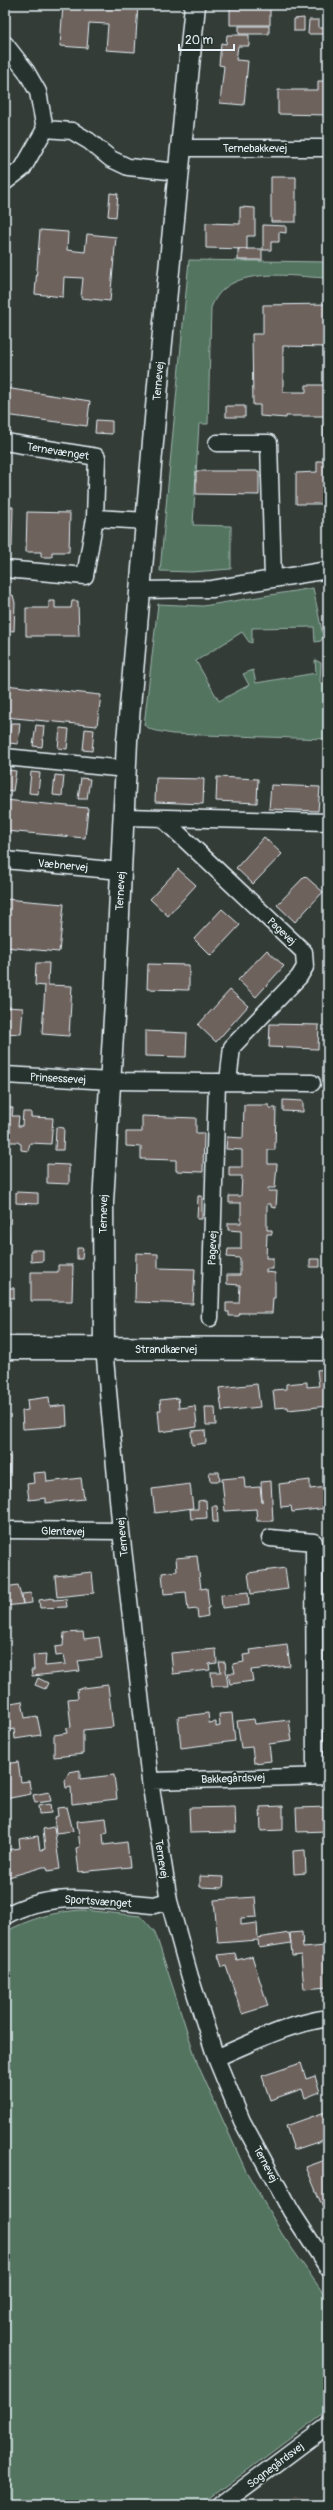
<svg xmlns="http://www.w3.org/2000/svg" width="333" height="2510" font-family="Pangolin,sans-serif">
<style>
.built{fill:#454742}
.green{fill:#537560;stroke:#9eb3ac}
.building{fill:#6e625d;stroke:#e8f1f8}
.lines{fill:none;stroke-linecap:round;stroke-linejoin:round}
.minor-casing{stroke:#e8f1f8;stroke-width:19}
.tertiary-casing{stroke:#e8f1f8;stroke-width:23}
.secondary-casing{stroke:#e8f1f8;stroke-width:25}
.minor{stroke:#26332d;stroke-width:16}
.tertiary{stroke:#26332d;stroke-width:20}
.secondary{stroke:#26332d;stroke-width:22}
.labels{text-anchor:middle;stroke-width:3.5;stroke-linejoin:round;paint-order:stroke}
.street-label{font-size:11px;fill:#e8f1f8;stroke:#26332d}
</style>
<rect width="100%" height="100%" fill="#343c37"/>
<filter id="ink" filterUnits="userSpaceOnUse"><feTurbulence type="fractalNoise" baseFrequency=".025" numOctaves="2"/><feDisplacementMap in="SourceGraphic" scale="8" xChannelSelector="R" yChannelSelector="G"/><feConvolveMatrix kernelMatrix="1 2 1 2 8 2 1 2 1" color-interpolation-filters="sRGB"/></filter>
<g filter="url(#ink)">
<path class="built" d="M328,1162v167h-4z
M295,2496l25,9h-37z"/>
<path class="green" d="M189,260l139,2v16c-38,-1 -101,-15 -117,30l-3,116h-9l-6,101 38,1v43l-39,3 -32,-1z
M313,588l10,48 -2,5 -6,1 -1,-15 -62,1v15l-3,-1 -7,-10 -46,29 23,40 30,-16 -6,-11 10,-4 3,13 60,-10 -1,-13 6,3 -1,19 8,5v52l-156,-5 -20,-4 -8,-5 14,-121 45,2z
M83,1910l58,6 14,16 43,133 47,104 37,65 46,66v110l-127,95h-196v-573c24,-13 51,-21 78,-22z"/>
<path class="building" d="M63,5l47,3v-3h28l-3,47 -29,-2 2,-26 -19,-1 -2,25 -27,-2z
M230,5l40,1v19h-40z
M304,18v13h-10v-12z
M309,20h10v8h9v6h-20z
M239,26h30v8h-30z
M227,35h22v11h-11l-2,14 12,1 -4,44 -24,-2 4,-37 -5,-1 2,-22 5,1z
M318,81h10v45v-11l-50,-1v-24h40z
M271,177h25v45h-25z
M110,193l8,1 -2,23 -8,-1z
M326,193h2v52h-2z
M240,207l15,1v28h-8v13l-41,-1v-25l34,1z
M263,225l23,1v7l-7,-1v10h-8v8h-8z
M40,230l28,2 -1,18 18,2 2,-18 29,3 -6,64 -29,-3 2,-20 -19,-1 -1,20 -28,-3z
M238,249h24v11h-24z
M328,304v43l-45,-1v46h23v-7h22v119h-32v-31l21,-1v-11h7v-45h-38v2l-26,-2v-11h-7l-1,-71h11v-29z
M5,388l85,13 -3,25 -82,-11z
M226,406h19v11h-19z
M96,420l16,1v13l-17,-1z
M196,471h63v24l-63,-1z
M5,507h8l-1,40h-7z
M27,512l43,1 -1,39h-17v5h-11v-5h-15z
M7,595h6l2,8 -1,28 -9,-1z
M49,601h6v7h16l1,-7h6l1,35h-53v-28h23z
M5,685l96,10 -4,31 -92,-9z
M11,723h9l-2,21 -9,-1z
M36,725l8,1 -2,21 -9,-1z
M60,728l9,1 -2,20 -9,-1z
M85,729l9,1 -2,21 -9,-1z
M7,770l9,1 -3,20 -8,-1z
M31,772l9,1 -2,21 -9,-1z
M55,775l9,1 -2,20 -9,-1z
M217,777l41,2 -1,24 -41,-2z
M81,778l9,1 -3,20h-9z
M156,778l48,1 -1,25 -48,-2z
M271,785l49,2 -2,24 -49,-2z
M5,800l83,8 -3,30 -80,-7z
M264,837l18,17 -29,30 -17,-16z
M178,869l18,16 -28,31 -18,-17z
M305,876l18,16 -28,30 -18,-17z
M5,899l59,5 -5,48 -54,-5z
M222,909l18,16 -29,31 -17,-17z
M267,950l17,16 -28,31 -18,-17z
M36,963h13l-1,22 24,1 -3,50 -27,-2 3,-48 -10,-1z
M148,964l41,1v25l-42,-1z
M230,990l18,16 -32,36 -18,-17z
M5,1007l18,1 -2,26 -16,-1z
M270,1024l49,1 -1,24 -49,-2z
M145,1031l42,2 -1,24 -41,-1z
M283,1100l20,1v11l-20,-1z
M244,1105h25v3h7l-1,42h-7v14h9l-2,24h-7v3h9l-1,17 -5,-1v-3h-4v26h5v4h-5l-1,24h7v11h-7v3l9,1v25h-2l-1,15h-32l-1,3h-10v-4h-3v-9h13l1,-18 -13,-1v-9h13v-17l-13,-1 1,-8h13v-18l-13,-1v-7h13v-20h-12v-7h12l1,-20h-13v-9h13v-17l-16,-1 1,-12 16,1z
M5,1107l8,1 -1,8h7l-1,10h4l1,-14h8v5l22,1 -2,26 -21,-1 -2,8 -7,-1v-6l-4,-2h-12z
M142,1116l54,2v15h8l-1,39 -27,-1v-11l-35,-1v-12l-15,-1v-14h16z
M56,1127l8,1 -1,22h-8z
M47,1164l22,1v19l-22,-1z
M16,1192l22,1v11l-22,-1z
M198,1196h4v23h-5z
M5,1216h3l1,26h-4z
M77,1248h6l-1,11h-5z
M31,1250h12v11l-12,1z
M136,1253l22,1v14l37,1 -2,35 -58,-2z
M310,1259h10v8h-10z
M58,1265h15l-1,36h-41v-29h27z
M5,1288h9v10h-9z
M328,1369v37l-40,4v-3l-13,1 -2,-18 13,-1v-5l21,-2v5l12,-1 -2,-16z
M257,1384l3,23 -38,4 -3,-23z
M49,1397l1,10 16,-2 1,21 -44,3 -1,-18 6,-1 -1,-10z
M178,1398l1,10 16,-2 2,21 -37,5 -2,-22h3l-1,-10z
M205,1407h10l1,18h-10z
M205,1430l1,13 -14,2 -1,-14z
M5,1456h5l-1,48h-4z
M46,1472l1,10 34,-4 3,21 -38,4v-5l-17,2 -2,-16 7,-1 -1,-10z
M209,1472h10l1,9h-10z
M244,1477l1,11 15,-1 2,15 -1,-20 10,-1 2,40h-16l-1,-12 -31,2 -3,-32z
M310,1480v9l17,-2 1,21 -36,4 -1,-6 -10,1 -2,-23z
M190,1484l3,24 -38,5 -3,-24z
M206,1500l1,18 -16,1 -1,-10h8v-8z
M212,1506h5l1,16h-5z
M197,1556l4,33 6,-1 2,20h-2l1,8 -10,2 -1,-9 -9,1 -2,-18 -22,2 -2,-21 15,-2 -1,-13z
M285,1568l3,21 -37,5 -3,-21z
M92,1572l2,21 -37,4 -2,-21z
M18,1585l5,19 -18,2v-19z
M248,1592l1,13 -27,3 -1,-13z
M31,1593l1,10 -9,1 -1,-10z
M53,1598v2l13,-1 1,8 -27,1 -1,-8z
M83,1632l1,7 15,-2 3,21 -24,3 2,10 -48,5 -1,-6h3l-1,-15 13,-1 -1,12 21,-2 -2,-9 -8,1 -1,-9 8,-1 1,-13z
M287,1645l3,21 -39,4 2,11 -23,3 -2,-11h7l-2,-9 11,-2 -1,-7 8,-1 -1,-4z
M216,1649l1,14 -8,1 1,6 -37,4 -2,-21z
M219,1662h6l3,24h-16l-1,-14h10z
M38,1678l10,5 -3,6 -10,-4z
M108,1685l5,42 -30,3v24l-29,3v-22l13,-2 -1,-5 5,-1 -3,-28 10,-1 -1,-8 6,-2z
M22,1701l3,17 12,-2 4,19 -26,4 -1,-10 -9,2v-27z
M208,1713l1,10 7,-1v5l4,-1 -1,-12 13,-1 3,28 -54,7 -3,-31z
M254,1719l1,5 34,-4 3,21 -23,3 2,17 -17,2 -2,-16 -11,1 -4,-27z
M18,1762l3,20 8,-1 2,13 -26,5v-35z
M80,1770v9l34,-4 3,24 -45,5 -1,-17 -5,1 -1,-7 4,-9z
M49,1792l2,9 -16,2 -2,-8z
M50,1804l1,9 -12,1 -1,-8z
M283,1806v24l-22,1 -1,-24z
M67,1807l6,24 -17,2 -2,-16 4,-1 -1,-8z
M235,1807l1,25 -46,1 -1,-25z
M328,1807v24l-31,1 -1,-24z
M106,1818l2,15 -5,1 1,11 23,-3 3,25 -51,5 -3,-24 4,-1 -3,-26z
M54,1827l6,42 -12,2 -1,-4h-4l-38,11v-28l15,-2 -1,-9 19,-3 2,14 5,-1 -2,-20z
M305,1850l1,23 -12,1 -1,-23z
M200,1876l24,1 -1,11 -23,-1z
M255,1897l2,20 -16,1v7l16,-2 1,15 31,-5 2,10 -32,5 -1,-8 -40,3 -4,-43z
M302,1932l1,16 22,-2 3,41 -24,2 -3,-34 -9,1 -2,-23z
M235,1953l2,7 15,-4 16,50 -26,8 -16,-48 -4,1 -4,-12z
M301,2063l5,16 9,-3 5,16 -15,6 -3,-9 -32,11 -8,-24z
M325,2112l3,1v30l-1,-4 -33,11 -8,-24z
M328,2159v48l-5,1 -17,-41z"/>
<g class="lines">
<defs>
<path id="minor" d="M5,44l21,27 12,21 7,37 -22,39 -18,14
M45,129l27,2 17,10 22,18 17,8 51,5
M181,148h147
M5,442l92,15 -2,61 -10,58 -80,-7
M217,443h52l4,135
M95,518l52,3
M142,590l70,-1 116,-19
M5,757l121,12
M124,817l204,5
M162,818l142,134 1,15 -6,10 -67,70 -4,35
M5,860l116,11
M5,1075l105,6 202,2
M210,1318l7,-236
M104,1348l17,183 29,250 19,120 21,76 26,81 26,63 49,90 37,57
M5,1530l116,1
M270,1538l44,4 1,234
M150,1781l178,-5
M5,1916c47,-27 98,-15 149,-11l15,-4
M216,2058c37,-16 72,-34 112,-40
M221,2505l107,-80"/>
<path id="tertiary" d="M104,1348l-1,-146 12,-201 12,-260 32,-368 36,-368"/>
<path id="secondary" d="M5,1348l323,1"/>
</defs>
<use href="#minor" class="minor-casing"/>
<use href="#tertiary" class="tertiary-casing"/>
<use href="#secondary" class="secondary-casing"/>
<use href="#minor" class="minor"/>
<use href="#tertiary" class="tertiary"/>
<use href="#secondary" class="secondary"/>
</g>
</g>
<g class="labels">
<g class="street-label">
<text x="255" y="152">Ternebakkevej</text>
<text transform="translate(158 381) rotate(-85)" y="4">Ternevej</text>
<text transform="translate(58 451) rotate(9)" y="4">Ternevænget</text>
<text transform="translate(63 865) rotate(5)" y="4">Væbnervej</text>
<text transform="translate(120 891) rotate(-87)" y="4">Ternevej</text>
<text transform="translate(282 931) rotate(43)" y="4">Pagevej</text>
<text transform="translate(58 1078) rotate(3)" y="4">Prinsessevej</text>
<text transform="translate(103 1214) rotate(-89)" y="4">Ternevej</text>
<text transform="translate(212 1248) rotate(-88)" y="4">Pagevej</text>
<text x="166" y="1353">Strandkærvej</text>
<text transform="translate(63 1531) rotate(1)" y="4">Glentevej</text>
<text transform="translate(122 1537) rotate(-96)" y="4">Ternevej</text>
<text transform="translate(233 1778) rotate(-2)" y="4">Bakkegårdsvej</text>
<text transform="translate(162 1859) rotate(81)" y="4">Ternevej</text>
<text transform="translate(98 1901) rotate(4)" y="4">Sportsvænget</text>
<text transform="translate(266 2164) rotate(62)" y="4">Ternevej</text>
<text transform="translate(275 2465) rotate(-37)" y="4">Sognegårdsvej</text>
</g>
</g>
<rect width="333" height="2510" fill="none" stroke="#26332d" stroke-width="20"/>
<rect x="10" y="10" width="313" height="2490" fill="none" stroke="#e8f1f8" stroke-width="1.5" filter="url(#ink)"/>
<path d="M179 44v6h55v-6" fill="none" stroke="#e8f1f8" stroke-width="2"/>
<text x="185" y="44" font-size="12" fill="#e8f1f8" stroke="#26332d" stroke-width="3" paint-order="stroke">20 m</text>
</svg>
